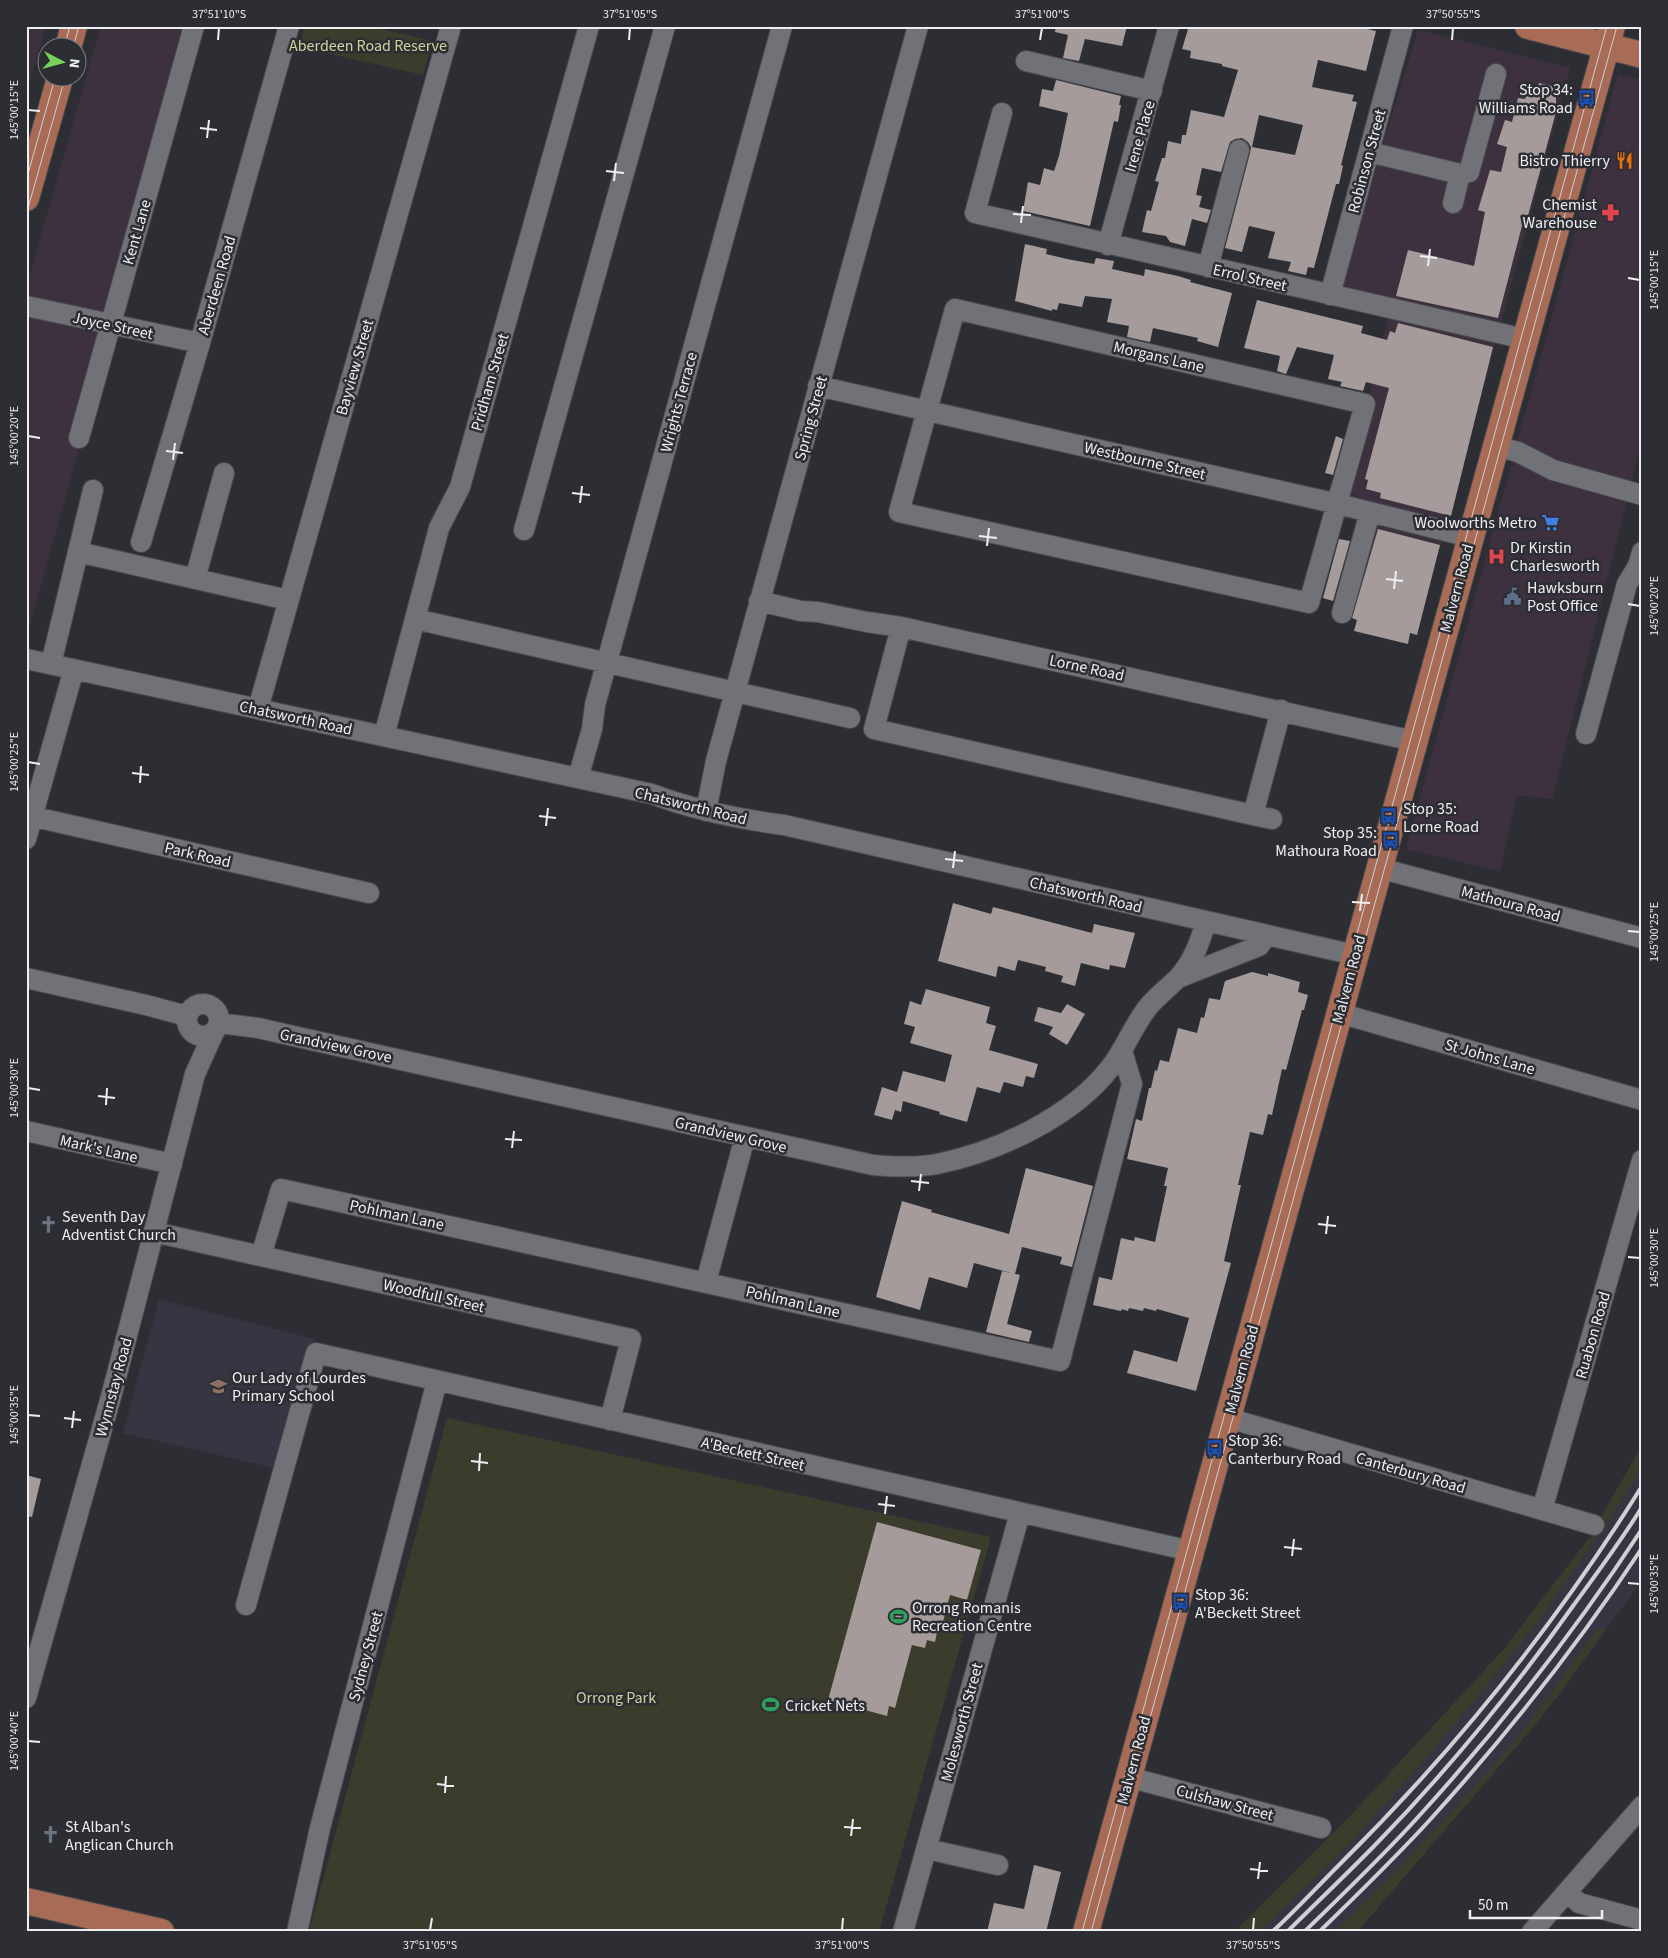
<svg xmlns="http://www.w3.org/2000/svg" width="1668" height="1958" font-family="'Source Sans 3',sans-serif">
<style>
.commercial{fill:#3e313f}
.built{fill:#353642}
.green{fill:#3c3c2d}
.building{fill:#a49b9a;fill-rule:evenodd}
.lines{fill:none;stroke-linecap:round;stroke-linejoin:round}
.minor-casing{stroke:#4a4a50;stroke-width:22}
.major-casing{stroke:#4a4a50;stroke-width:28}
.minor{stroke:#717278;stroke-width:20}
.major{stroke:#a86b55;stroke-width:26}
.tram{stroke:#cfd0d5;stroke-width:1}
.rail{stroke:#cfd0d5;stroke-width:4}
.ticks{fill:none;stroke:#eeeff3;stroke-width:2}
.labels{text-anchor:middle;stroke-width:5;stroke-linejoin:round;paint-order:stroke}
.park-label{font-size:16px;fill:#d1d39d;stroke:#2d2e34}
.poi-label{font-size:16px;fill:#eeeff3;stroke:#2d2e34;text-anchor:start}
.street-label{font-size:16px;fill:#eeeff3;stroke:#2d2e34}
.neatline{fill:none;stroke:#eeeff3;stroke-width:2}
.ticks-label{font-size:12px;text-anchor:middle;fill:#eeeff3}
</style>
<rect width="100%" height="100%" fill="#2d2e34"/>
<path class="commercial" d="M26,26h20l-20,68z
M101,26h95l-170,613v-351z
M1418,30l152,38 -148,546 -78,-16 24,-98 -24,-8 49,-193 -53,-13z
M1618,74l24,6v359l-90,360 -35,-4 -17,76 -94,-22z"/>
<path class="built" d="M159,1299l155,40 -35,130 -156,-36z
M1642,1446v134l-81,112 -27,34 -177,206h-123l117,-117 153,-166 85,-111 2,1 3,-4 5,-15z"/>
<path class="green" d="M305,26h63l65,15 -10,34 -124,-28z
M447,1418l544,119 -112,395h-570z
M1642,1446v22l-36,57 -68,96 -59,74 -65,77 -43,47 -2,4 -41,43 -70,66h-24l117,-117 153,-166 85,-111 2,1 8,-19z
M1602,1627l3,3 -44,62 -27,34 -176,205 -24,1c58,-56 113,-113 165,-173 36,-41 66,-86 98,-130z"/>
<path class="building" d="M1056,26h71l-5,20 -37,-7 -6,22 -16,-3 5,-23 -13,-3z
M1189,26h166l21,5 -10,40 -48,-11 -6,27 42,8 -2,6 5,1 -16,63 2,1 -4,18h-3l-22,84 -6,-1 -2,8 -18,-4 3,-9 -23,-4 7,-26 -26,-6 -7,26 -17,-4 25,-95 1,-6 -3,-5 -6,-4 -7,1 -5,3 -9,30 -19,-4 -6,27 6,1 -3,11 12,3 -4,13 -15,-4 -7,27 -15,-4 -4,-6 -24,-4 5,-22 4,1 8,-29 -4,-1 7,-23h3l3,-17 13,3 1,-9h4l5,-25 33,7 14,-47 -16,-4v-2l-32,-6 1,-7 -9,-2zM1259,115l44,10 -8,30 -43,-8z
M1056,80l65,16 -2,9h2l-3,17 -4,-1 -24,105 -67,-15 5,-29 12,3 4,-17 10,3 5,-15 9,-43 -29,-7 3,-17 11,2z
M1539,83l17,4v25l-30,111 -3,-1 -25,96 -102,-22 12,-46 66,16 11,-54 -7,-2 12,-40 11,2 6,-25 -10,-3 8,-24 7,2 6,-24 7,1 4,-12 8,2z
M1025,244l22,5 -1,5 21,5 27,5 2,-6 18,3 -2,8 32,7 1,-7 33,7 13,4 -1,2 42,11 -14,54 -21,-6 1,-3 -45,-10 -3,14 -23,-5 2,-11 -22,-4 5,-23 -27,-3 -3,11 -23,-4 -2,7 -5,-1v2l-37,-10z
M1257,300l106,26 -2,7 26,7 3,-9 5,2 3,-10 95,24 -42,169 -71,-18 1,-5 -15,-4 2,-9 -3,-1 24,-91 -23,-6 -3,9 -23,-5 2,-4 -14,-3 6,-24 -37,-8 -11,27 -9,-3 3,-15 -36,-8z
M1336,436l7,3 -10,36 -8,-2z
M1378,529l62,16 -23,90 -7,-2 -2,11 -54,-13 3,-11 -5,-2z
M1339,539l11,2 -17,60 -10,-3z
M953,903l38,11 2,-7 99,26 2,-9 41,9 -10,35 -15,-3 -1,5 -28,-7 -6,23 -14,-4 2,-6 -18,-5 1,-4 -28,-7 -3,11 -17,-5 -2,11 -58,-16z
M1252,972l16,4v-3l32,9 -2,10 10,3 -4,15h-2l-16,60 -4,-1 -10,46 -4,-1 -5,21 -13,-3 -12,53h3l-17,76 7,2 -35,128 -69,-18 7,-23 43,12 12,-44 -32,-9 -1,2 -12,-3 -1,3 -14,-3 -1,3 -6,-2 -1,2 -28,-6 6,-28 13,3 9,-42 13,3 1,-4 20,5 12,-56h-3l4,-18 -41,-9 9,-40 6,2 7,-33h2l4,-18 2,1 3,-11 9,2 9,-34 19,5 4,-16 3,1 5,-20 11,2 5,-19z
M926,989l64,18 -4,16 10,3 -7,24 49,14 -4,14 -8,-2 -3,11 -19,-5 -4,11 -23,-6 -10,35 -28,-8 1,-2 -37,-11 -2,11 -6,-2 -3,10 -18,-5 8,-28 15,5 6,-21 42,11 7,-27 -42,-12 5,-16 -11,-3 6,-23 11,4z
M1067,1004l18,10 -18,31 -18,-11 4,-7 -19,-6 4,-14 23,6z
M1026,1168l67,18 -21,81 -12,-3 2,-7 -40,-10 -7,27 -41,-11 -7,25 -38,-11 -9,33 -44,-13 26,-96 30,9 -1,2 78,22z
M1002,1271l18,4 -13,49 25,7 -3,11 -43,-10z
M26,1475l15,4 -9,38 -6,-1z
M877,1522l104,28 -14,50 -17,-5 -10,38 -3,-1 -2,10 -8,-2 -2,8 -13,-3 -17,63 -6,-2 -2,10 -59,-16z
M1034,1865l27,7 -15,60h-59l7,-29 30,6z"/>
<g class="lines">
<defs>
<path id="minor" d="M1026,61l126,30
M1002,113l-27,100 550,126
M1369,152l91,22
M1453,203l7,-29 9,-2 27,-98
M1108,245l61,-219
M1208,267l31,-117
M1330,295l73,-269
M26,306l174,37
M955,309l410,95 -56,199 -410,-91z
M818,386l520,118 132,33
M79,438l115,-412
M1496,446l22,6 35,18 89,25
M524,530l141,-504
M141,542l59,-199 89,-317
M78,552l210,48
M195,579l29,-106
M759,601l42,10 17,1 49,10 34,5 513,114
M1342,613l28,-101
M415,619l435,99
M901,627l-27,102 379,86 28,-105
M26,659l626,135c42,16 87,25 132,31l571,130
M51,664l42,-174
M258,709l193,-683
M1586,734l41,-150 11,-18 4,-14
M384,736l55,-208 21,-41 129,-461
M578,778l14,-49 3,-24 187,-679
M706,811l10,-50 202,-735
M26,815l343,78
M1253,815l19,4
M26,839l48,-170
M1379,868l263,70
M26,978l120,27 41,11
M1178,978l81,-32 8,-11
M187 1020a16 16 0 1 1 32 0a16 16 0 1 1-32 0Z
M1339,1013l303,87
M219,1023l39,5 71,16 544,121c22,2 43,3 64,-1 60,-12 135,-47 173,-96 15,-19 23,-42 38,-61 9,-11 20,-19 30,-29 15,-16 22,-36 28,-57
M26,1131l146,33
M154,1232l477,107 -21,81
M261,1256l20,-67 779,172 72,-277 -10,-33
M706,1282l39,-145
M1228,1418l366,107
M1542,1510l100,-350
M246,1605l70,-252 875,198
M26,1698l86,-305 83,-319 19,-42
M1128,1777l193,51
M927,1849l71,16
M1567,1892l12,11 63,17
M297,1932l23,-104 117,-447
M903,1932l117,-419
M1532,1932l110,-126"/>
<path id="major" d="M1528,26l114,29
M68,48l6,-22
M26,198l34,-120
M26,1901l135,31
M1086,1932l526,-1906"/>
</defs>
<use href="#minor" class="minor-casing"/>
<use href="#major" class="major-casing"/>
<use href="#minor" class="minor"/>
<use href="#major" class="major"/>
<path class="tram" d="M64,48l6,-22
M73,48l6,-22
M26,181l29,-103
M26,215l39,-137
M1082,1932l525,-1906
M1091,1932l526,-1906"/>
<path class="rail" d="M1272,1932c23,-21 45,-45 67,-67 115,-114 217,-241 303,-379
M1287,1932c30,-30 62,-60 91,-90 71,-73 136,-153 195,-236 24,-33 48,-65 69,-99
M1304,1932c39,-38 79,-76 115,-116 82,-90 156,-185 223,-287
M1319,1932c37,-36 74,-72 109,-110 78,-86 150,-177 214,-274"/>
</g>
<path class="ticks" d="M218,40l1,-12M629,40l1,-12M1040,40l2,-12M1452,40l1,-12M28,110l12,1M200,128l17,2M207,138l2,-18M606,171l18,2M614,181l2,-18M1013,214l18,1M1021,223l2,-17M1420,256l17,2M1428,266l2,-17M1628,278l12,2M28,436l12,2M166,451l17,2M173,460l2,-17M572,493l18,2M580,503l2,-17M979,536l18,2M987,546l2,-18M1386,579l17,2M1394,589l2,-18M1628,604l12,2M28,762l12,2M132,773l17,2M140,783l1,-17M539,816l17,2M546,826l2,-18M945,859l18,2M953,868l2,-17M1352,902l18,1M1360,911l2,-17M1628,931l12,1M28,1088l12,2M98,1096l17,2M106,1105l1,-17M505,1139l17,1M512,1148l2,-17M911,1181l18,2M919,1191l2,-17M1318,1224l18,2M1326,1234l2,-18M1628,1257l12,1M28,1415l12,1M64,1418l17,2M72,1428l2,-17M471,1461l17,2M479,1471l1,-18M878,1504l17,2M885,1514l2,-18M1284,1547l18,2M1292,1556l2,-17M1628,1583l12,1M28,1741l12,1M437,1784l17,2M445,1793l1,-17M844,1827l17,1M851,1836l2,-17M1250,1869l18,2M1258,1879l2,-17M430,1930l2,-12M842,1930l1,-12M1253,1930l1,-12"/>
<defs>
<symbol id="bus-bare" viewBox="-9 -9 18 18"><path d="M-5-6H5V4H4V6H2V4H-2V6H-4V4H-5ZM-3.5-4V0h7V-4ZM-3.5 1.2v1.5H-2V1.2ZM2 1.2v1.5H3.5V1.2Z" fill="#1a4fb4" stroke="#2d2e34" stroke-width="2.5" paint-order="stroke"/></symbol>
<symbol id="restaurant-bare" viewBox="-9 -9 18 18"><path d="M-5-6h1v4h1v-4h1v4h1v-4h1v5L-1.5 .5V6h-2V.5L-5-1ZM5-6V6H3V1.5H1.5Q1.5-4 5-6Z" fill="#e8710a" stroke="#2d2e34" stroke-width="2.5" paint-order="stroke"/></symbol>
<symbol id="pharmacy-bare" viewBox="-9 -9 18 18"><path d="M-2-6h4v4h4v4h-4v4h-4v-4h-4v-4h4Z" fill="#e0444e" stroke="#2d2e34" stroke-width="2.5" paint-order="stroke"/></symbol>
<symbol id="supermarket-bare" viewBox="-9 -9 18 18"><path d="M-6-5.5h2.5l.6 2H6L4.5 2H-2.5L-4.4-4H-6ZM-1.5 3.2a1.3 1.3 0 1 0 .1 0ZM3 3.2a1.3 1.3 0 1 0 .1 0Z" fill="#3f7fe0" stroke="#2d2e34" stroke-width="2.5" paint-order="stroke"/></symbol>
<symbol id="hospital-bare" viewBox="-9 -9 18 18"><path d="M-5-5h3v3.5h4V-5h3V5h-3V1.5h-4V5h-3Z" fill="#e0444e" stroke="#2d2e34" stroke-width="2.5" paint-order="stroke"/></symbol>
<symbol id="civic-bare" viewBox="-9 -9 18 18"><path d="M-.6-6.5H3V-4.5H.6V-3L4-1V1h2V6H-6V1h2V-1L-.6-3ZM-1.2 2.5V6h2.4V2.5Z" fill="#5c6f8a" stroke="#2d2e34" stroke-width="2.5" paint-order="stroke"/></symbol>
<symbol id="church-bare" viewBox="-9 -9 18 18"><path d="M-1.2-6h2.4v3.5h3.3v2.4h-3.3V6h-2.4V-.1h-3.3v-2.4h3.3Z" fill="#6b7280" stroke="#2d2e34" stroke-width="2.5" paint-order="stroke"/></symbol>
<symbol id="school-bare" viewBox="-9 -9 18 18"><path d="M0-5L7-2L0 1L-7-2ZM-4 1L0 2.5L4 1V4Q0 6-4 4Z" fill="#8d6e63" stroke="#2d2e34" stroke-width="2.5" paint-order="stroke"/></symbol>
<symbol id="stadium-bare" viewBox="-9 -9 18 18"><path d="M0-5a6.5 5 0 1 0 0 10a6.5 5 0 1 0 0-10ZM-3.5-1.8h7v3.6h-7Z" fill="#2e9e5b" stroke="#2d2e34" stroke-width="2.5" paint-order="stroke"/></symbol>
</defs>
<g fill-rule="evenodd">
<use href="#bus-bare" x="1574" y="86" width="25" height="25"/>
<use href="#restaurant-bare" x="1612" y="148" width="25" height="25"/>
<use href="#pharmacy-bare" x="1598" y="200" width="25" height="25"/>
<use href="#supermarket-bare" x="1538" y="510" width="25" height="25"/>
<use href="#hospital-bare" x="1484" y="544" width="25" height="25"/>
<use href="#civic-bare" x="1500" y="584" width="25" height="25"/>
<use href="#bus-bare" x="1376" y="804" width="25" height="25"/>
<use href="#bus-bare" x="1378" y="828" width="25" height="25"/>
<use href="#church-bare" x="36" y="1212" width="25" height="25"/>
<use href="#school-bare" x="206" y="1374" width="25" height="25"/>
<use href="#bus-bare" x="1202" y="1436" width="25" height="25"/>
<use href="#bus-bare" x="1168" y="1590" width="25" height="25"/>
<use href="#stadium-bare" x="886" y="1604" width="25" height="25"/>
<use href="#stadium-bare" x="758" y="1692" width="25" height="25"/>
<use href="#church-bare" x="38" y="1822" width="25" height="25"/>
</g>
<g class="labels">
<g class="park-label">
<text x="368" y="51">Aberdeen Road Reserve</text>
<text x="616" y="1703">Orrong Park</text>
</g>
<g class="poi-label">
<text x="1573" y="95" text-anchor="end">Stop 34:<tspan x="1573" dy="18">Williams Road</tspan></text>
<text x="1610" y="166" text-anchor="end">Bistro Thierry</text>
<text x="1597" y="210" text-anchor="end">Chemist<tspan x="1597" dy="18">Warehouse</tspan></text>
<text x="1537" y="528" text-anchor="end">Woolworths Metro</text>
<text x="1510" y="553">Dr Kirstin<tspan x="1510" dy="18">Charlesworth</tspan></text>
<text x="1527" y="593">Hawksburn<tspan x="1527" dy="18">Post Office</tspan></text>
<text x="1403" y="814">Stop 35:<tspan x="1403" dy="18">Lorne Road</tspan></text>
<text x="1377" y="838" text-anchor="end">Stop 35:<tspan x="1377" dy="18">Mathoura Road</tspan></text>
<text x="62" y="1222">Seventh Day<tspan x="62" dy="18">Adventist Church</tspan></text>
<text x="232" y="1383">Our Lady of Lourdes<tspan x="232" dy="18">Primary School</tspan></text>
<text x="1228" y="1446">Stop 36:<tspan x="1228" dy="18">Canterbury Road</tspan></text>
<text x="1195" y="1600">Stop 36:<tspan x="1195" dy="18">A'Beckett Street</tspan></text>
<text x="912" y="1613">Orrong Romanis<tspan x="912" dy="18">Recreation Centre</tspan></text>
<text x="785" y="1711">Cricket Nets</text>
<text x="65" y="1832">St Alban's<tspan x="65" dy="18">Anglican Church</tspan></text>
</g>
<g class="street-label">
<text transform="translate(1139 136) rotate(-74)" y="6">Irene Place</text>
<text transform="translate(1366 161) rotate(-75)" y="6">Robinson Street</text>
<text transform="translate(136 232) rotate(-74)" y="6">Kent Lane</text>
<text transform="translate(1250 277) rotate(13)" y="6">Errol Street</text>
<text transform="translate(216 285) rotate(-74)" y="6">Aberdeen Road</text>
<text transform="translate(113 325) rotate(12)" y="6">Joyce Street</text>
<text transform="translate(1159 356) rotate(13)" y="6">Morgans Lane</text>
<text transform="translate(354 367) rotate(-74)" y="6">Bayview Street</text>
<text transform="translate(489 382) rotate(-74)" y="6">Pridham Street</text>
<text transform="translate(678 402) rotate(-75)" y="6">Wrights Terrace</text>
<text transform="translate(810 418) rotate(-75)" y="6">Spring Street</text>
<text transform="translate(1145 460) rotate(13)" y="6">Westbourne Street</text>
<text transform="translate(1456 588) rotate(-75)" y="6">Malvern Road</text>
<text transform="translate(1087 667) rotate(12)" y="6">Lorne Road</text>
<text transform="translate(296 717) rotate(12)" y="6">Chatsworth Road</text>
<text transform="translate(691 805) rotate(14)" y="6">Chatsworth Road</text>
<text transform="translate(198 854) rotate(13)" y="6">Park Road</text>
<text transform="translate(1086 894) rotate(13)" y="6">Chatsworth Road</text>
<text transform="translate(1511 903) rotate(15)" y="6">Mathoura Road</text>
<text transform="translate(1348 979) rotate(-75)" y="6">Malvern Road</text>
<text transform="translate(336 1045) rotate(12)" y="6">Grandview Grove</text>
<text transform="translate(1490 1056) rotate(16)" y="6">St Johns Lane</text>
<text transform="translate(731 1134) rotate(13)" y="6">Grandview Grove</text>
<text transform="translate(99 1148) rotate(13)" y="6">Mark's Lane</text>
<text transform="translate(397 1214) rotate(12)" y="6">Pohlman Lane</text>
<text transform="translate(434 1295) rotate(13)" y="6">Woodfull Street</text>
<text transform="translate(793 1301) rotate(13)" y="6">Pohlman Lane</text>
<text transform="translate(1592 1335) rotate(-74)" y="6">Ruabon Road</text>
<text transform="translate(1241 1369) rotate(-75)" y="6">Malvern Road</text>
<text transform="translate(113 1387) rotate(-75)" y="6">Wynnstay Road</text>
<text transform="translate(753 1453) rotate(13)" y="6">A'Beckett Street</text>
<text transform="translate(1411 1472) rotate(16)" y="6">Canterbury Road</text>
<text transform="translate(365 1656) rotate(-75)" y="6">Sydney Street</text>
<text transform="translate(961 1722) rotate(-75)" y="6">Molesworth Street</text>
<text transform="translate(1133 1760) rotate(-75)" y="6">Malvern Road</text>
<text transform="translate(1225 1802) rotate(15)" y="6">Culshaw Street</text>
</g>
</g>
<rect width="1668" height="1958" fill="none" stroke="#2d2e34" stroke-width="55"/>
<g transform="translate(62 62) rotate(96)"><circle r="24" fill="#2d2e34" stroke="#7a7b80"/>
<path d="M0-4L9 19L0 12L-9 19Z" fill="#78d158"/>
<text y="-8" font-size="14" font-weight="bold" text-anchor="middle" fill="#eeeff3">N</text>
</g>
<path d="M1470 1910v8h132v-8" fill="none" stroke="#eeeff3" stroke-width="2.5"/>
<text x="1478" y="1910" font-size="15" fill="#eeeff3" stroke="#2d2e34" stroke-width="4" paint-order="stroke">50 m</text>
<rect x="28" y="28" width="1612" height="1902" class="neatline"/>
<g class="ticks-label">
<text x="219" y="18">37°51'10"S</text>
<text x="630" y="18">37°51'05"S</text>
<text x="1042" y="18">37°51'00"S</text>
<text x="1453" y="18">37°50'55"S</text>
<text transform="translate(14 110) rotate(-90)" y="4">145°00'15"E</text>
<text transform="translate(1654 280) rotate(-90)" y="4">145°00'15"E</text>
<text transform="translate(14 436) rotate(-90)" y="4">145°00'20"E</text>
<text transform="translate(1654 606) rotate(-90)" y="4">145°00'20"E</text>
<text transform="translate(14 762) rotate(-90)" y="4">145°00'25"E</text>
<text transform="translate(1654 932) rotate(-90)" y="4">145°00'25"E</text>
<text transform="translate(14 1088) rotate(-90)" y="4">145°00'30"E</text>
<text transform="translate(1654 1258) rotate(-90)" y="4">145°00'30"E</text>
<text transform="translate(14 1415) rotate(-90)" y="4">145°00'35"E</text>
<text transform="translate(1654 1584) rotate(-90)" y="4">145°00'35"E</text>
<text transform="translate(14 1741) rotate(-90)" y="4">145°00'40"E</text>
<text x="430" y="1949">37°51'05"S</text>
<text x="842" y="1949">37°51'00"S</text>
<text x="1253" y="1949">37°50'55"S</text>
</g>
</svg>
